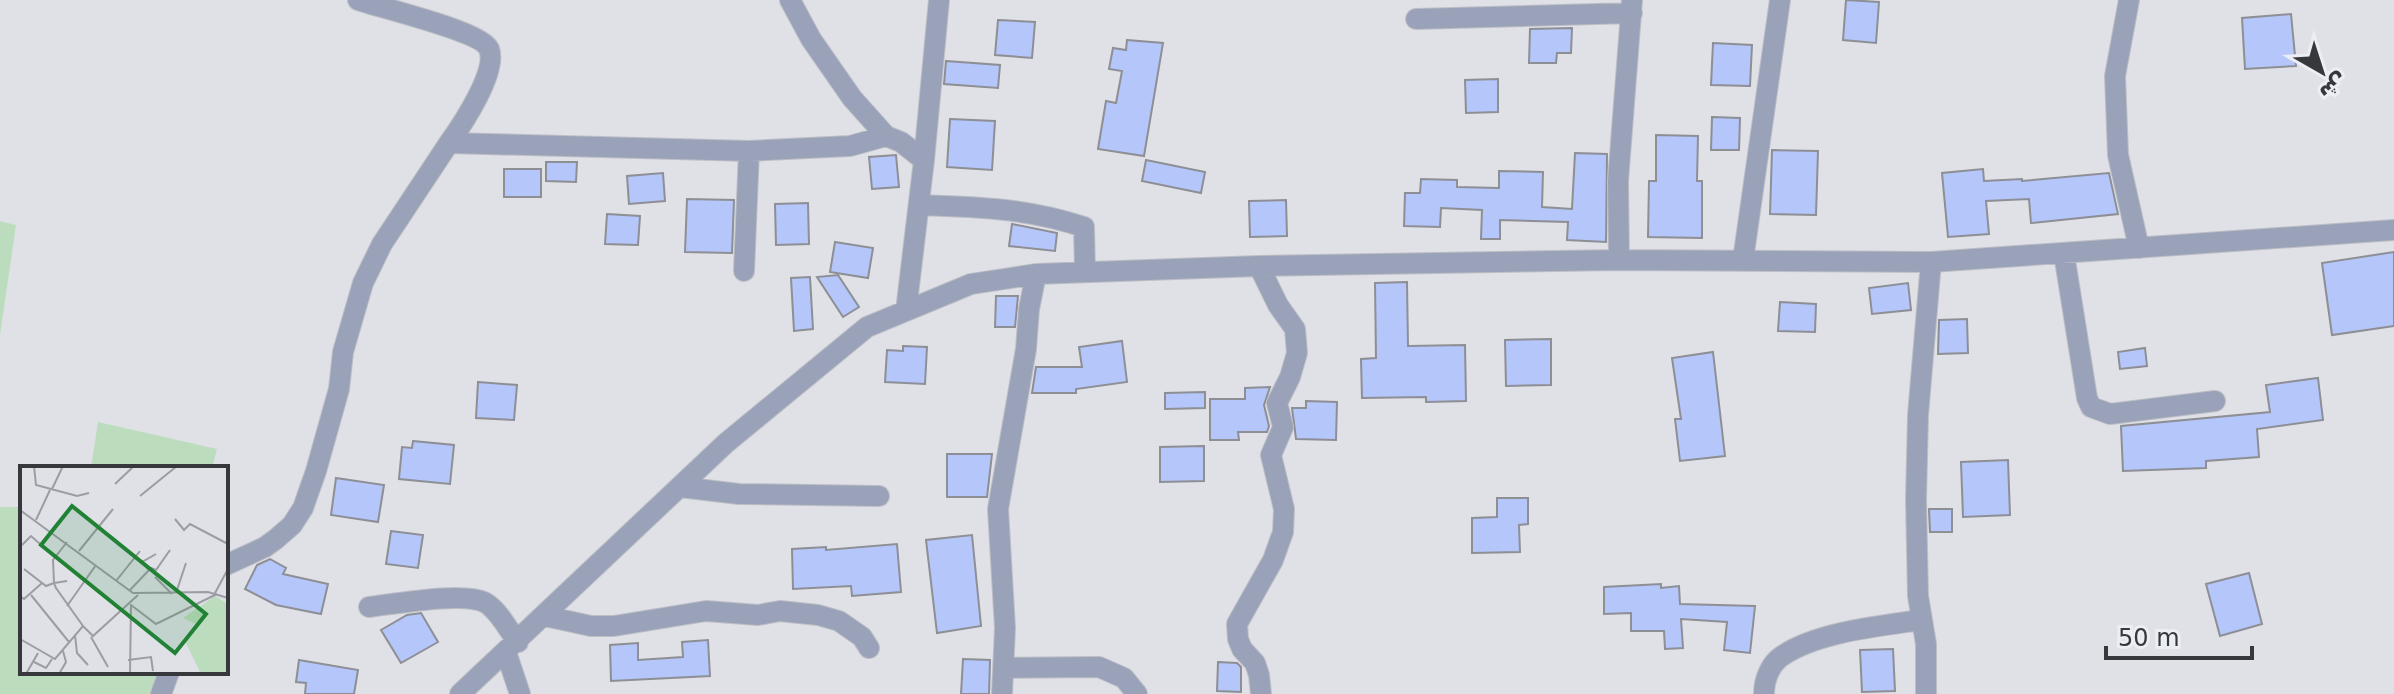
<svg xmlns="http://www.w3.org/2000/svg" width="2394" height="694" font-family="'DejaVu Sans',Vazirmatn,sans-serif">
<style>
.green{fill:#bbddbd}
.building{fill:#b5c6fb;stroke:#8d8f95;stroke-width:2}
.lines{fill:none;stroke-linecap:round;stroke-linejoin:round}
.minor-casing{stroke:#bdbfc5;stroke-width:22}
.minor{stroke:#9aa2b9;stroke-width:20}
.inset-road{fill:none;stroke:#9c9da2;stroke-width:2}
.view{fill:#218235;fill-opacity:0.15;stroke:#218235;stroke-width:4}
.inset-edge{fill:none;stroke:#37383b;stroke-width:4}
</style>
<rect width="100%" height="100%" fill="#dfe1e7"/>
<path class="green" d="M0,221l16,4 -16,110z
M98,422l119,27 -5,19h-121z
M0,507h22v165h139l-8,22h-153z"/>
<path class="building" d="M1846,0l33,2 -3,41 -33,-3z
M2291,14l5,52 -51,3 -3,-51z
M998,20l37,2 -3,36 -37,-3z
M1572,28l-1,25h-14l-1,10h-27l1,-34z
M1127,40l36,3 -19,113 -46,-7 8,-48 10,2 6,-32 -13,-2 4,-21 13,2z
M1713,43l39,2 -2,41 -39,-1z
M946,61l54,4 -2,23 -54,-4z
M1498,79v33l-32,1 -1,-33z
M1712,117l28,1 -1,32h-28z
M950,119l45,2 -3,49 -45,-3z
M1656,135l42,1 -1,45h5v57l-54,-1 1,-56h7z
M1772,150l46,1 -2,64 -46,-1z
M1575,153l32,1 -1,88 -39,-2 1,-18 -68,-2v19h-19l1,-29 -41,-2 -1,19 -36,-1 1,-33h15l1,-14 36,1v7l42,1v-17l44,1 -1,35 30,2z
M896,155l3,32 -27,2 -3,-32z
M1146,160l59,12 -4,21 -59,-12z
M546,162h31l-1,20 -30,-1z
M504,169h37v28h-37z
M1983,169l1,12 38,-2v2l87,-8 9,41 -87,9 -2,-24 -43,2 3,33 -41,3 -6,-64z
M663,173l2,28 -36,3 -2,-28z
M687,199l47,1 -2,53 -47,-1z
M1286,200l1,36 -37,1 -1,-36z
M808,203l1,41 -33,1 -1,-41z
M607,214l33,2 -2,29 -33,-1z
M1012,224l45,9 -2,18 -46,-5z
M835,242l38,6 -5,30 -38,-6z
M2394,252v74l-62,9 -10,-72z
M838,275l21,32 -16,10 -26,-40z
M810,277l3,52 -19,2 -3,-53z
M1407,282l1,64 57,-1 1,56 -40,1v-5l-64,1 -1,-39 15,-1 -1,-75z
M1908,283l3,27 -39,4 -3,-26z
M996,296h22l-3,31h-20z
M1780,302l36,2 -1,28 -37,-1z
M1967,319l1,34 -30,1 1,-34z
M1551,339v46l-45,1 -1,-46z
M1122,341l5,41 -51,7v4h-44l4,-26h46l-3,-20z
M903,346l24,1 -2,37 -40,-2 2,-32 16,1z
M2145,348l2,18 -27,3 -2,-17z
M1713,352l12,104 -45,5 -5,-42h6l-9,-61z
M2318,378l5,42 -66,9 2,28 -53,4v7l-83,3 -2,-45 149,-14 -4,-27z
M478,382l39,3 -3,35 -38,-2z
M1270,387l-6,18 5,21 -2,6h-29l1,8h-29v-41h35v-11z
M1205,392v16l-40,1v-16z
M1306,401l31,1 -1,38 -40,-1 -4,-31h14z
M413,441l41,4 -4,39 -51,-5 3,-32 10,1z
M1204,446v35l-44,1v-35z
M947,454h45l-5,43h-40z
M2008,460l2,55 -47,2 -2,-55z
M336,478l48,7 -6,37 -47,-7z
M1497,498h31v26l-9,1 1,27 -48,1v-35l25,-1z
M1929,509h23v23h-22z
M391,531l32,4 -5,33 -32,-4z
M972,535l9,91 -44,7 -11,-93z
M897,544l4,48 -49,4 -1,-10 -58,3 -1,-40 34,-2v3z
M270,559l16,9 -3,6 45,10 -7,30 -45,-9 -31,-16 12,-24z
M2249,573l13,51 -42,12 -14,-52z
M1661,584v4l18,-2 1,18 75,2 -5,47 -26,-3 3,-28 -46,-3 2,29 -18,1 -1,-18h-33v-18l-27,1v-27z
M421,613l17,29 -37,21 -20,-33 26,-15z
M708,640l2,36 -99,5 -1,-36 28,-2v17l45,-3 -1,-15z
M1893,649l2,42 -33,1 -2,-42z
M963,659l27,1 -1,34h-28z
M299,660l59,10 -4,24h-49l1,-11 -10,-1z
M1218,662l19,1 4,4v25l-24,-1z"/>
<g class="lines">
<defs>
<path id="minor" d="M358,0c23,8 123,31 131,49 9,22 -27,76 -40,94
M790,0l21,39 41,59 34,38 15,6 23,18
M2129,0l-14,76 3,79 21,93
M1416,19l216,-6
M919,205c59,2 108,3 165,22l1,45
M2064,254l23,144 4,9 19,7 105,-13
M1619,260l-1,-79 14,-181
M1743,260l37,-260
M1259,266l19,39 17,24 2,24 -7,24 -13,26 6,24 -12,28 13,54 -1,23 -10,28 -36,64 1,15 4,10 13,14 4,12 2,19
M744,271l5,-120
M906,311l18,-151 15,-160
M680,487l59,7 140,2
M226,565l39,-18 11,-8 16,-14 11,-17 13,-37 23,-82 4,-37 20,-69 19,-39 67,-101 300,8 101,-5 36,-10
M369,607c26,-3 96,-16 117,-4 13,8 22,27 32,39
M545,616l46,10h23l92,-15 52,4 22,-4 38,4 21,6 23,16 7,11
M506,652l14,42
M1004,668l95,-1 25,11 13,16
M161,694l8,-22
M460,694l266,-251 141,-116 104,-43 65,-10 223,-8 360,-6 312,2 463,-32
M1002,694l3,-66 -7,-119 28,-160 3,-40 7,-35
M1764,694c0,-14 6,-30 18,-38 35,-24 98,-30 139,-36
M1926,694v-50l-8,-48 -2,-96 2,-85 13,-153"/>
</defs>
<use href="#minor" class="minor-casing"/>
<use href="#minor" class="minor"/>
</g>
<g transform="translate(20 466)">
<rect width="208" height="208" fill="#dfe1e7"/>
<path d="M195,130l13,8v70h-27l-17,-35 14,-14 -15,-7z" fill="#bbddbd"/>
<path class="inset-road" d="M14,0l2,19 41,11 12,-3M95,18l19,-18M32,23l11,-23M120,30l37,-30M0,44l113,83 75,-1 20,6M155,53l9,11 6,-6 38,20M16,54l14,-30M2,79l9,-9 24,21M59,85l34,-42M4,103l22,17 8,-3 -1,-23 14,-18M129,104l-7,-8 14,-8M135,111l17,17M47,115l-13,2 2,5 27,38M96,115l24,-30M110,124l21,-22 5,2 14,-20M156,127l10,-30M195,127l13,-24v-14M11,129l38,47M0,130l4,3 18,-16M111,139l25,19 61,-30M47,140l29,-41M55,169l2,18 11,12M71,171l17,30M0,173l35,20 28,-33 10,10 45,-41M108,194l23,-3 2,14M14,196l12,6 6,-9M6,208l12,-21M39,208l7,-12 -3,-11M110,208l1,-70"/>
<path class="view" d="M52,40l134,108 -31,39 -134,-108z"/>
<rect width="208" height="208" class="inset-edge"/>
</g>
<g transform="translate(2322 72) rotate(141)" stroke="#eceef5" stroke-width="6" paint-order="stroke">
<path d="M0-6L14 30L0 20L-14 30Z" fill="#37383b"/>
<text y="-12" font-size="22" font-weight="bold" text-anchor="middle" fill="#37383b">ش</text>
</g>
<path d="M2106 646v12h146v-12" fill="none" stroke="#37383b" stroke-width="4"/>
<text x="2118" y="646" font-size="24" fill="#37383b" stroke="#eceef5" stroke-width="6" paint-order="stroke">50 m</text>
</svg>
